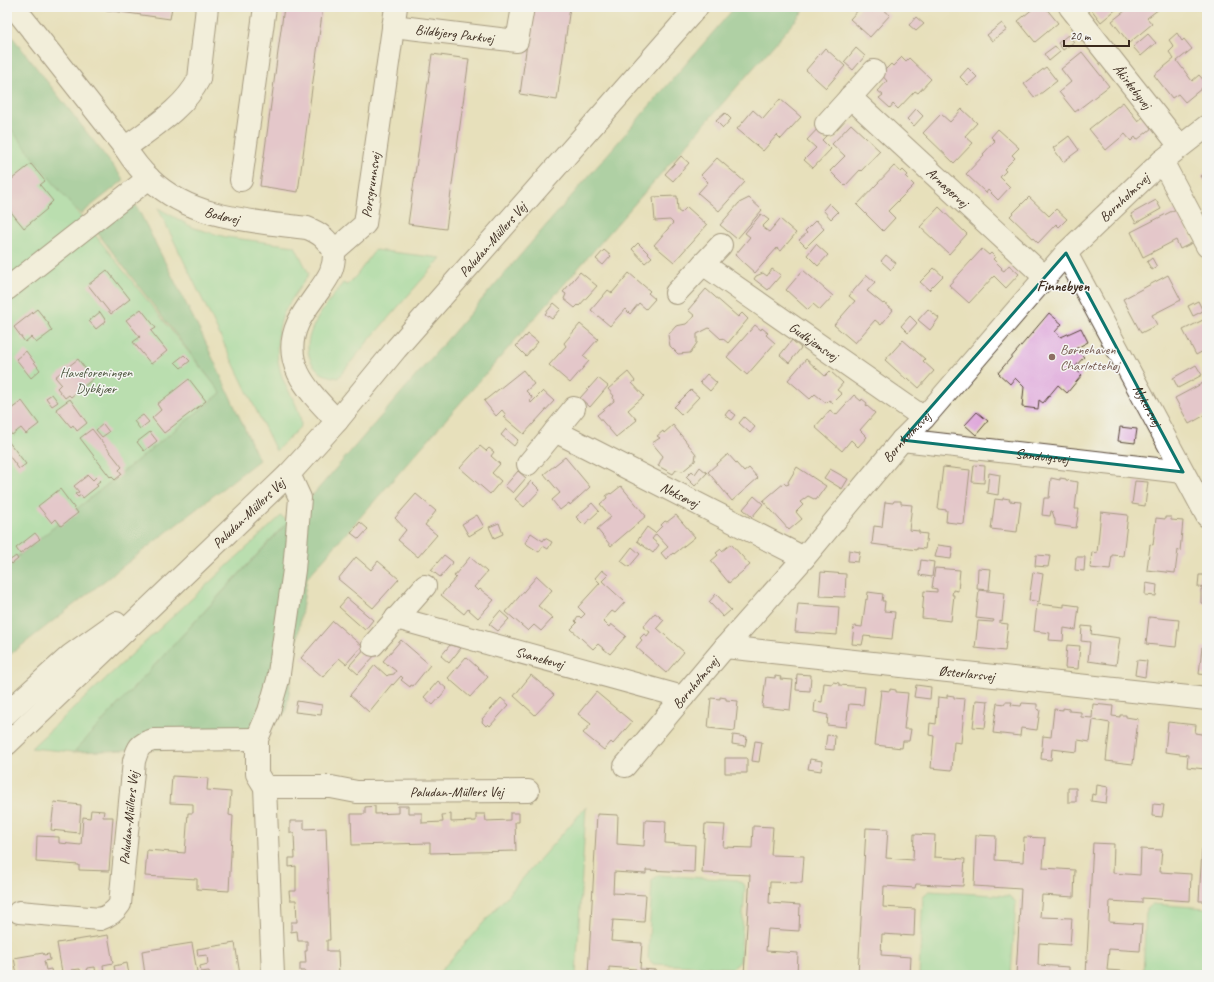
<svg xmlns="http://www.w3.org/2000/svg" width="1214" height="982" font-family="Caveat,sans-serif">
<style>
.green{fill:#83dca1;stroke:#5f8360}
.forest{fill:#6abc87;stroke:#527352}
.building{fill:#dfa9db}
.lines{fill:none;stroke-linecap:round;stroke-linejoin:round}
.minor-casing{stroke:#554536;stroke-width:24}
.minor{stroke:#fff;stroke-width:22}
.marked{fill:none;stroke:#0f766e;stroke-width:3;stroke-linejoin:round}
.education-dot{fill:#8d6e63;stroke:#f6f6f2;stroke-width:1.5}
.labels{text-anchor:middle;stroke-width:3;stroke-linejoin:round;paint-order:stroke}
.street-label{font-size:14px;fill:#3b2a1e;stroke:#f6f6f2}
.education-label{font-size:14px;fill:#785e54;stroke:#f6f6f2;text-anchor:start}
.park-label{font-size:14px;fill:#4d563f;stroke:#f6f6f2}
.neighbourhood-label{font-size:15px;font-weight:bold;fill:#3b2a1e;stroke:#f6f6f2}
</style>
<rect width="100%" height="100%" fill="#f6f6f2"/>
<filter id="ink" filterUnits="userSpaceOnUse"><feTurbulence type="fractalNoise" baseFrequency=".025" numOctaves="2"/><feDisplacementMap in="SourceGraphic" scale="8" xChannelSelector="R" yChannelSelector="G"/><feConvolveMatrix kernelMatrix="1 2 1 2 8 2 1 2 1" color-interpolation-filters="sRGB"/></filter>
<filter id="wash" filterUnits="userSpaceOnUse"><feTurbulence type="fractalNoise" baseFrequency=".012" numOctaves="4" result="noise"/><feDisplacementMap in="SourceGraphic" scale="16" xChannelSelector="R" yChannelSelector="G"/><feGaussianBlur stdDeviation="0.9" result="paint"/><feColorMatrix in="noise" values="0 0 0 0 0 0 0 0 0 0 0 0 0 0 0 0 0 1.4 0 .05"/><feComposite in="paint" operator="in"/></filter>
<g filter="url(#wash)">
<rect width="100%" height="100%" fill="#e7e0bb"/>
<path class="green" d="M7,124l214,269 -214,172z
M158,208l36,20 32,9 69,9 14,28c-8,12 -21,29 -26,41 -8,23 -8,47 2,69 7,14 16,26 16,42l-25,25z
M375,250l66,8 -72,82 -31,38c-5,-1 -10,-2 -15,-4 -4,-2 -8,-7 -11,-11 -15,-27 15,-58 31,-80l4,2 9,-9z
M281,516l7,5 -214,231 -43,-4z
M586,807l-10,168h-139z
M658,875l80,5 7,6 -5,76 -7,6 -80,-4 -5,-6 4,-78z
M929,891l80,5 7,6 -5,73h-92l4,-79z
M1152,904l55,4v67h-64l3,-66z"/>
<path class="forest" d="M735,7h72l-500,571 -21,134 -42,34 -170,6 237,-255z
M7,30l117,150 -43,34 -10,-9 -64,-81z
M136,205l68,134 55,121 -252,197v-92l214,-172 -125,-162z"/>
<g id="blocks">
<path class="building" d="M92,7h80l-2,12 -78,-11z
M284,7h39l-25,185 -38,-6z
M532,7h38l-13,93 -37,-6z
M861,7h24l-2,2 7,6 -20,22 -20,-18z
M1035,7h10l13,16 -23,19 -17,-21z
M1093,7h26l-18,15 -10,-13z
M1130,7h27l2,2 -12,9 5,6 -23,19 -17,-22z
M916,17l8,7 -8,7 -7,-6z
M1002,23l5,7 -15,11 -5,-6z
M1177,33l5,8 2,-2 8,10 -15,12 15,20 7,-6 8,9 -22,18 -7,-8 -6,4 -18,-23 20,-16 -5,-7 5,-5 -5,-7z
M1148,34l8,9 -15,13 -8,-9z
M1068,35l6,7 -11,8 -5,-7z
M1055,46l5,6 -11,9 -5,-7z
M825,48l20,18 -19,22 -20,-18z
M856,48l9,8 -12,14 -9,-8z
M1082,52l27,34 -34,26 -16,-20 12,-10 -10,-13z
M432,54l37,5 -23,170 -38,-5z
M902,57l4,4 3,-3 22,21 -13,14 -3,-2 -17,18 -5,-5 -3,4 -11,-10 4,-3 -5,-4 9,-10 -6,-7 10,-10 2,2z
M1046,67l11,14 -22,17 -11,-14z
M968,68l9,9 -9,8 -8,-8z
M780,99l21,18 -20,22 -4,-4 -14,16 -26,-22 16,-19 10,9z
M1123,102l15,19 5,-4 9,11 -15,12 -2,-3 -4,4 -6,-7 -19,16 -17,-21z
M916,109l7,7 -9,10 -7,-7z
M962,109l15,14 -12,13 8,7 -19,20 -31,-30 18,-19 9,8z
M725,113l6,6 -8,9 -7,-7z
M851,124l29,27 -19,20 -1,-1 -15,16 -15,-15 15,-15 -13,-12z
M821,125l8,8 -7,7 9,9 -18,19 -9,-8 12,-12 -9,-8z
M998,129l21,19 -7,7 3,3 -11,11 2,2 -6,6 10,10 -12,13 -10,-10 -2,3 -20,-19 18,-19 -1,-1 12,-13 -4,-4z
M1069,136l10,14 -16,12 -10,-14z
M681,156l8,7 -16,18 -8,-7z
M717,158l28,24 -26,29 -21,-18 10,-11 -7,-7z
M31,164l14,17 -5,4 13,16 -7,7 1,1 -23,19 -17,-21v-24z
M894,166l7,6 2,-2 5,5 -2,2 8,8 -26,26 7,7 -12,13 -26,-26z
M1207,172v12l-6,-8z
M677,196l1,15 3,2 6,-6 20,18 -33,37 -20,-17 19,-22 -3,-3 -15,1 -2,-24z
M1029,197l20,19 7,-7 11,10 -8,8 -3,-3 -18,19 -28,-27z
M749,198l13,12 -25,29 -17,-14 19,-22z
M1156,200l5,9 -25,14 -5,-9z
M829,203l9,9 -7,7 -8,-9z
M939,207l28,27 -18,20 -29,-27z
M1176,209l18,33 -14,7 -4,-9 -33,17 -12,-25z
M761,214l8,6 -7,7 7,5 11,-13 16,14 -15,18 -4,-3 -22,25 -20,-18 15,-18 -5,-4z
M816,220l8,9 -18,18 -7,-7 8,-7 -2,-2z
M638,243l14,14 -7,6 -13,-14z
M816,244l12,11 -10,11 -11,-11z
M982,249l7,6 2,-2 4,4 -2,2 9,9 -1,1 3,2 5,-6 10,9 -13,14 -12,-12 -25,27 -20,-18z
M604,250l7,6 -8,9 -7,-6z
M886,255l10,8 -5,7 -10,-9z
M1152,258l5,9 -5,3 -5,-8z
M934,268l9,8 -14,14 -9,-8z
M772,269l9,6 -13,15 -14,-11 2,-3 7,-3 4,3z
M107,270l23,29 -19,15 -23,-29z
M803,270l30,26 -13,14 -7,-6 -5,6 -22,-20z
M580,272l17,14 -18,20 -1,-1 -3,3 -11,-9 2,-5 -3,-2z
M629,273l21,18 -2,2 7,6 -9,10 -7,-6 -9,11 -5,-5 -15,17 -19,-16 17,-20 4,3z
M867,275l8,7 -8,9 16,13 1,-1 9,7 -12,15 -6,-5 -20,23 -21,-18 21,-24 -6,-5z
M1168,275l13,25 -29,15 5,10 -16,8 -18,-34z
M706,289l32,28 4,-4 6,6 -20,24 -6,-5 -1,1 -12,-11 -12,6v9l-7,10 -12,1 -8,-8 -2,-11 8,-9 10,-2 9,-8 -7,-6z
M1198,301l5,10 -10,5 -5,-10z
M554,303l7,6 -9,10 -7,-5z
M37,309l12,15h-1l4,7 -16,12 -5,-6 -6,5 -11,-15z
M141,309l15,19 -5,3 16,20 -16,13 -18,-22 7,-5 -14,-17z
M928,309l11,9 -9,12 -12,-10z
M100,312l6,9 -10,8 -7,-8z
M1049,313l13,11 -7,8 6,5 20,-9 7,14 -13,7 9,8 -10,11 8,7 -15,18 -9,-8 -15,18 -4,-3 -1,9 -16,-2 2,-20 -9,-9 -5,6 -12,-11z
M910,316l7,7 -9,10 -7,-7z
M1207,318v31l-11,6 -13,-25z
M580,324l18,15 -15,17 6,5 -19,22 -21,-18 17,-19 -2,-3z
M755,325l6,5 1,-2 6,5 -2,2 9,8 -28,32 -20,-18z
M528,334l10,8 -12,14 -10,-10 9,-10 1,1z
M792,340l9,8 -12,15 -9,-8z
M903,340l22,19 -2,2 11,10 -15,17 -11,-10 -1,2 -22,-20z
M26,351l14,19 -9,8 -15,-19z
M184,355l6,6 -9,7 -6,-6z
M78,359l15,20 -22,18 -2,-2 -4,3 -8,-10 4,-4 -6,-7z
M806,359l19,17 5,-5 13,12 -6,7 5,4 -9,9 -4,-3 -3,3 -11,-9 -5,5 -22,-19z
M1196,365l6,10 -24,13 -5,-10z
M523,370l11,14 -8,7 6,6 -2,4 1,2 12,-12 11,10 -30,33 -20,-17 2,-2 -4,-5 -6,6 -12,-15z
M628,372l7,9 -3,2 12,13 -16,14 9,10 -21,17 -19,-22 17,-14 -1,-4 1,-1 -6,-7z
M707,374l10,9 -7,8 -10,-9z
M598,378l10,8 -18,21 -10,-9z
M189,379l17,22 -42,32 -12,-15 9,-8 -4,-6z
M1207,381v33l-18,10 -14,-26z
M691,390l8,7 -17,18 -8,-8z
M52,394l6,8 -6,4 -6,-8z
M854,395l7,6 1,-2 5,4 -1,2 9,8 -15,17 7,7 -9,10 -7,-7 -9,11 -27,-24 15,-17 6,5z
M70,399l17,24 -10,8 -4,-6 -2,2 -15,-18z
M22,401l17,23 -13,10 -5,-6 -9,7 -5,-6v-17z
M729,410l7,5 -4,5 -7,-5z
M977,412l11,9 -12,14 -11,-10z
M143,415l6,7 -9,7 -6,-8z
M744,417l11,10 -5,6 -11,-10z
M103,424l6,8 -7,5 -6,-7z
M673,425l23,29 -1,7 -12,10 -7,-1 -3,4 -15,-8 5,-10 -11,-13 8,-5 -3,-2 6,-5 1,2z
M1120,427l17,2 -2,14 -17,-2z
M92,429l30,38 -3,3 3,4 -7,6 -4,-4 -1,1 -30,-39z
M506,429l12,11 -4,6 -13,-11z
M150,432l7,9 -13,10 -7,-9z
M8,441l18,23 -7,5 -12,-16v-11z
M480,446l6,5 3,-3 5,4 -3,4 9,8 -8,9 9,8 -11,13 -30,-26z
M728,454l16,18 5,-4 9,10 -26,23 -24,-29z
M565,457l25,30 -20,18 -1,-2 -9,7 -8,-10 8,-7 -16,-19z
M974,465l11,1 -1,17 -12,-1z
M700,467l7,6 -12,13 -9,-9 6,-6 3,3z
M797,467l29,19 -10,14 -8,-4 -8,6 3,3 -7,7 6,7 -13,11 -26,-29 21,-18 2,2 3,-1 -1,-2z
M943,467l27,3 -6,54 -18,-2 1,-12 -9,-1z
M830,469l18,10 -6,10 -18,-11z
M518,471l8,7 -13,15 -8,-7z
M989,473l11,2 -2,20 -11,-2z
M88,475l5,5 3,-3 4,4 -4,3 2,2 -15,12 -2,-3 -3,2 -3,-3 4,-2 -5,-6z
M1051,478l9,2v-2l6,1v1l12,2 -3,27h4l-3,19 -21,-3v-5l-3,-9h-1l-1,5 -8,-1 2,-17h5z
M531,481l9,9 -16,17 -9,-8z
M1135,481l13,1 -3,24 -13,-2z
M621,486l25,30 -35,30 -14,-17 14,-12 -11,-13 7,-6 -1,-2 4,-3 1,1z
M60,489l18,24 -17,13 -5,-7 -4,4 -14,-17z
M416,494l20,17 -11,14 12,10 -19,22 -20,-17 8,-10 -11,-12z
M754,496l9,8 -11,13 -9,-8z
M1003,498l7,1 -1,2 12,1 -4,30 -26,-3 4,-30 8,1z
M894,501h7v3l11,1 -3,25 10,1v2l8,1 -2,15 -8,-1v2l-45,-6 2,-18 8,1 3,-25 8,1z
M592,503l7,8 -15,14 -8,-8z
M1101,512l27,3 -5,41 -11,-1 -2,15 -20,-2 2,-16 5,1z
M477,515l7,12 -15,9 -7,-12z
M676,515l19,22 -21,17 -1,-1 -7,6 -5,-6 7,-6 -12,-13 -4,5 7,6 -6,8 -16,-12 10,-14 8,6 7,-7 -1,-1 4,-4 2,1z
M1165,517h6v3l12,1 -3,30 -2,-1 -3,23 -28,-3 3,-26 3,1 3,-27 9,1z
M360,522l8,7 -9,10 -8,-6z
M499,523l4,11 -9,4 -5,-11z
M35,533l5,6 -20,15 -4,-6z
M531,533l12,8 2,-3 7,4 -4,7 -5,-3 -4,6 -14,-9z
M731,544l19,21 -21,18 -18,-22 7,-6 -2,-2 5,-4 1,2z
M938,545l15,2 -2,12 -16,-2z
M632,547l8,7 -11,13 -8,-6z
M849,550l11,2 -2,10 -10,-1z
M444,555l9,7 -13,15 -9,-7z
M1036,555l14,1 -2,11 -13,-1z
M16,556l2,3 -6,5 -3,-3z
M356,557l15,13 7,-9 21,18 -26,29 -35,-29z
M470,557l17,15 -13,15 4,4 2,-2 14,11 -16,18 -10,-9 -4,5 -23,-19 15,-17 -2,-2z
M1076,557h9l-1,14 -9,-1z
M921,560l13,2 -2,15 -13,-2z
M935,568l25,2 -2,21 -5,-1 -1,5h2l-3,26 -29,-3 2,-27 13,1v-3l-5,-1z
M978,568l13,1 -2,21 -12,-1z
M602,570l6,5 -6,6 23,21 -10,11 -3,-2 -9,10 6,6 2,-3 15,12 -16,18 -12,-10 -5,5 -22,-20 6,-6 -2,-2 4,-5 2,2 4,-4 -7,-7 22,-24 -5,-5z
M821,572l25,2 -1,23 -26,-1z
M1033,572l10,2 -4,28 -10,-2z
M1199,575h8v13l-9,-1z
M537,576l15,14 -14,16 15,12 -12,13 -7,-6 -6,6 -22,-19z
M1146,583l11,2 -1,11 -11,-1z
M1201,589h6v15l-6,-1z
M979,590l26,3 -3,28 -2,-1v3l8,1 -3,27 -30,-3 3,-27 15,1 1,-2 -18,-2z
M868,592l15,2 -1,7h3l-1,10 11,1 -3,27 -28,-3 -2,9 -10,-1 2,-18 8,1 4,-28 1,1z
M716,594l15,16 -8,7 -14,-15z
M347,598l26,22 -8,10 -26,-23z
M798,604l41,3 -2,28 -42,-3z
M1037,604l27,3v-3l15,2 -3,24 -12,-2 -1,13 -14,-1 1,-7 -16,-2z
M500,611l9,8 -11,12 -9,-7z
M655,613l9,7 -7,8 27,24 -18,21 -30,-26 6,-7 -2,-2 4,-4 3,2 3,-4 -7,-5z
M1149,617l30,3 -3,27 -30,-3z
M333,621l29,25 -16,18 -7,-6 -16,19 -22,-19z
M1082,626l10,1 -1,7 29,4 -4,27 -28,-4 2,-19 -9,-1z
M401,640l29,25 -17,21 -2,-1 -1,2 -9,-7 2,-2 -2,-2 -8,9 -1,-1 -23,28 -19,-17 25,-30 12,11 1,-1 6,-1 2,-3 -13,-10z
M450,645l11,3 -12,15 -8,-7z
M1067,645l13,1 -2,23 -13,-1z
M367,646l9,8 -18,20 -9,-8z
M1202,647h5v28l-8,-1z
M466,657l22,20 -18,20 -22,-19z
M1137,660l10,1 -2,16 -10,-2z
M797,674l14,1 -1,16 -14,-1z
M531,675l23,20 -19,20 -21,-19z
M775,676l6,1 -1,2 13,1 -3,30 -28,-3 4,-30 9,1z
M438,681l9,8 -14,16 -9,-8z
M833,682l6,1v2l26,2 -2,18 -14,-1 -3,23 -19,-2 1,-10 -14,-3 1,-11 7,1 2,-19 8,1z
M916,685l15,2 -1,12 -16,-2z
M890,689l6,1v2l12,1 -4,36h7l-2,12h-6l-1,7 -27,-3 6,-55 9,1z
M596,692l36,30 -19,22 -2,-2 -7,8 -21,-17 8,-9 -13,-10z
M947,695l7,1v2l11,1 -4,44 -7,-1 -2,28 -21,-2 3,-32 -5,-1 1,-12 6,1 2,-27 9,1z
M720,697l6,1v2l12,1 -3,30 -27,-3 3,-30 9,1z
M501,698l8,7 -19,21 -2,-2 -2,2 -4,-4 1,-2 -1,-1z
M976,700l12,1 -3,27 -12,-1z
M297,701l25,4 -1,10 -26,-3z
M1005,702h7l-1,3 10,1 1,-3 15,1v5l3,1 -3,20 -16,-2 -1,8 -27,-3 4,-30 8,1z
M1093,704l20,2 -1,10 8,1v-2h6v2l12,2 -5,45 -27,-3 4,-38 -17,-3 -3,22 -12,-2 -1,12 -25,-3 -1,11 -10,-1 2,-23 8,1 3,-28 9,1v-2l6,1v2l12,1v5l11,1z
M1168,722l28,3 -1,8 12,2v17l-2,17 -18,-2 1,-12 -23,-3z
M733,735l14,2 -2,9 -13,-2z
M827,735l8,1 -1,14 -9,-1z
M755,741l7,1 -3,20 -7,-1z
M725,758h22v15h-22z
M810,759l12,2 -1,10 -13,-2z
M172,776l36,2 -1,12 24,2 -2,23 4,1 -4,75 -32,-2v-10l-52,-3 2,-26 38,3 3,-40h5v-9l-23,-1z
M1097,785l11,2 -2,16 -15,-2 1,-7 4,1z
M1068,788h8v14h-8z
M54,802l27,3 -2,28 -28,-3z
M1153,804l11,1 -2,12 -10,-1z
M375,806v8l23,-1v-7h10v7h14v10l21,-1 -1,-7 9,-1v8l25,-1v-7h9l1,7 24,-1v-7h9v9h-4l1,29 -86,2v-10l-78,2 -1,-31h14v-7z
M91,810l13,1 -1,6h10l-4,54 -30,-1v-5l-43,-3 1,-26 22,1v6l22,2 2,-28 7,1z
M597,814l21,1 -1,29 27,2 1,-26 21,1 -1,22 30,2 -1,27 -48,-2v4l-32,-2 -1,21 33,2 -2,27 -31,-2 -2,21 31,2 -2,26 16,1v5h-20v-6l-27,-2v8h-21z
M290,821h14v8l22,-1 4,112h-3v11h11l1,24h-33v-4h-6v-8h6l-1,-12h2v-10h-9l-1,-10 -6,1v-10h6l-1,-22h-6l-1,-9h7v-25l-7,1v-9h6l-1,-25h-4z
M705,824l20,1 -2,22 29,1 1,-22 20,1 -2,28 33,1 -2,27 -32,-1 -1,21 31,2 -1,26 -31,-2 -2,22 32,2 -1,22h-53l6,-100 -48,-2z
M866,828l22,1 -2,29 27,2 1,-26 21,1 -1,22 31,2 -2,27 -47,-2 -1,4 -31,-2 -1,21 32,2 -1,27 -32,-2 -1,21 30,2 -1,18h-52z
M976,835l20,1 -1,24 28,2 1,-25 21,1 -2,30 32,2 -1,27 -32,-2 -2,22 32,1 -2,27 -31,-2 -1,22 31,2v8h-53l5,-86 -47,-3z
M1093,843l21,1 -1,29 27,2 1,-26 21,1 -2,22 31,2 -1,27 -48,-3v5l-32,-2 -1,21 33,2 -2,27 -31,-2 -2,21 31,2v3h-52z
M1202,849h5v52h-8z
M108,935l5,28 -10,2 1,9 -8,1 -1,-8 -8,1 1,7h-7l-1,-6 -9,1 1,5h-8l-1,-3h-1l-5,-29z
M192,943l5,29h-2l1,3h-7v-2l-9,2h-35l-3,-24z
M235,943l5,32h-30l-1,-4 -8,1 -1,-6 8,-2 -1,-9 -9,1 -1,-7z
M43,953l1,2 5,-1 1,6 -6,1 2,9 5,-1 1,6h-35l-3,-17z
M127,963l2,12h-13l-2,-9z"/>
</g>
</g>
<g filter="url(#ink)">
<use href="#blocks" fill-opacity="0" stroke="#554536" stroke-width="1"/>
<g class="lines">
<defs>
<g id="minor">
<path id="s1" d="M14,7l111,141c7,11 15,22 25,31 41,40 103,42 157,49 13,5 20,11 27,23"/>
<path id="s2" d="M1070,7l110,139"/>
<path id="s3" d="M393,26l124,15 6,-34"/>
<path id="s4" d="M850,97l196,181"/>
<path d="M826,124l48,-53"/>
<path d="M125,148c26,-20 59,-39 74,-69l8,-72"/>
<path d="M1162,161l45,85"/>
<path d="M241,180l24,-173"/>
<path id="s5" d="M1066,253l141,263"/>
<path id="s6" d="M703,264l221,154"/>
<path d="M7,289l142,-111"/>
<path d="M676,293l45,-48"/>
<path id="s7" d="M337,421c-26,-28 -58,-56 -39,-98 5,-11 13,-21 20,-31 10,-14 17,-23 16,-41l31,-27 31,-217"/>
<path id="s8" d="M555,431l249,127"/>
<path id="s9" d="M902,440l281,32"/>
<path d="M528,464l46,-56"/>
<path id="s10" d="M396,618l287,79"/>
<path d="M373,645l52,-59"/>
<path id="s11" d="M725,647l482,52"/>
<path d="M7,713l64,-58 45,-32"/>
<path id="s12" d="M7,744l282,-270 48,-53 59,-72 301,-342"/>
<path id="s13" d="M625,766l100,-119 79,-89 98,-118 22,-22 142,-165 96,-92 45,-35"/>
<path id="s14" d="M265,787h66l26,5 171,-1"/>
<path id="s15" d="M19,912l81,7c9,-3 15,-7 20,-15l14,-143c4,-13 5,-17 19,-21l104,-1"/>
<path d="M273,975l-8,-188 -8,-13v-35l12,-28 9,-31 16,-110 6,-72 -11,-24"/>
</g>
</defs>
<use href="#minor" class="minor-casing"/>
<use href="#minor" class="minor"/>
</g>
</g>
<path d="M0 0H1214V982H0ZM1066,253l117,219 -281,-32z" fill="#e7e0bb" fill-opacity=".55" fill-rule="evenodd"/>
<path class="marked" d="M1066,253l117,219 -281,-32z"/>
<circle class="education-dot" cx="1052" cy="357" r="4"/>
<g class="labels">
<g class="street-label">
<text dy="5" stroke="none"><textPath href="#s3" startOffset="62">Bildbjerg Parkvej</textPath></text>
<text dy="5" stroke="none"><textPath href="#s2" startOffset="101">Åkirkebyvej</textPath></text>
<text dy="5" stroke="none"><textPath href="#s7" startOffset="276">Porsgrunnsvej</textPath></text>
<text dy="5" stroke="none"><textPath href="#s4" startOffset="133">Arnagervej</textPath></text>
<text dy="5" stroke="none"><textPath href="#s13" startOffset="757">Bornholmsvej</textPath></text>
<text dy="5" stroke="none"><textPath href="#s1" startOffset="301">Bodøvej</textPath></text>
<text dy="5" stroke="none"><textPath href="#s12" startOffset="701">Paludan-Müllers Vej</textPath></text>
<text dy="5" stroke="none"><textPath href="#s6" startOffset="135">Gudhjemsvej</textPath></text>
<text dy="5" stroke="none"><textPath href="#s5" startOffset="173">Nykersvej</textPath></text>
<text dy="5" stroke="none"><textPath href="#s13" startOffset="433">Bornholmsvej</textPath></text>
<text dy="5" stroke="none"><textPath href="#s9" startOffset="141">Sandvigsvej</textPath></text>
<text dy="5" stroke="none"><textPath href="#s8" startOffset="140">Neksøvej</textPath></text>
<text dy="5" stroke="none"><textPath href="#s12" startOffset="334">Paludan-Müllers Vej</textPath></text>
<text dy="5" stroke="none"><textPath href="#s10" startOffset="149">Svanekevej</textPath></text>
<text dy="5" stroke="none"><textPath href="#s11" startOffset="243">Østerlarsvej</textPath></text>
<text dy="5" stroke="none"><textPath href="#s13" startOffset="109">Bornholmsvej</textPath></text>
<text dy="5" stroke="none"><textPath href="#s14" startOffset="192">Paludan-Müllers Vej</textPath></text>
<text dy="5" stroke="none"><textPath href="#s15" startOffset="193">Paludan-Müllers Vej</textPath></text>
</g>
<g class="education-label">
<text x="1060" y="354">Børnehaven<tspan x="1060" dy="16">Charlottehøj</tspan></text>
</g>
<g class="park-label">
<text x="96" y="377">Haveforeningen<tspan x="96" dy="16">Dybkjær</tspan></text>
</g>
<g class="neighbourhood-label">
<text x="1063" y="291">Finnebyen</text>
</g>
</g>
<rect width="1214" height="982" fill="none" stroke="#f6f6f2" stroke-width="24"/>
<path d="M1064 40v6h65v-6" fill="none" stroke="#3b2a1e" stroke-width="2"/>
<text x="1070" y="40" font-size="12" fill="#3b2a1e" stroke="#f6f6f2" stroke-width="3" paint-order="stroke">20 m</text>
</svg>
